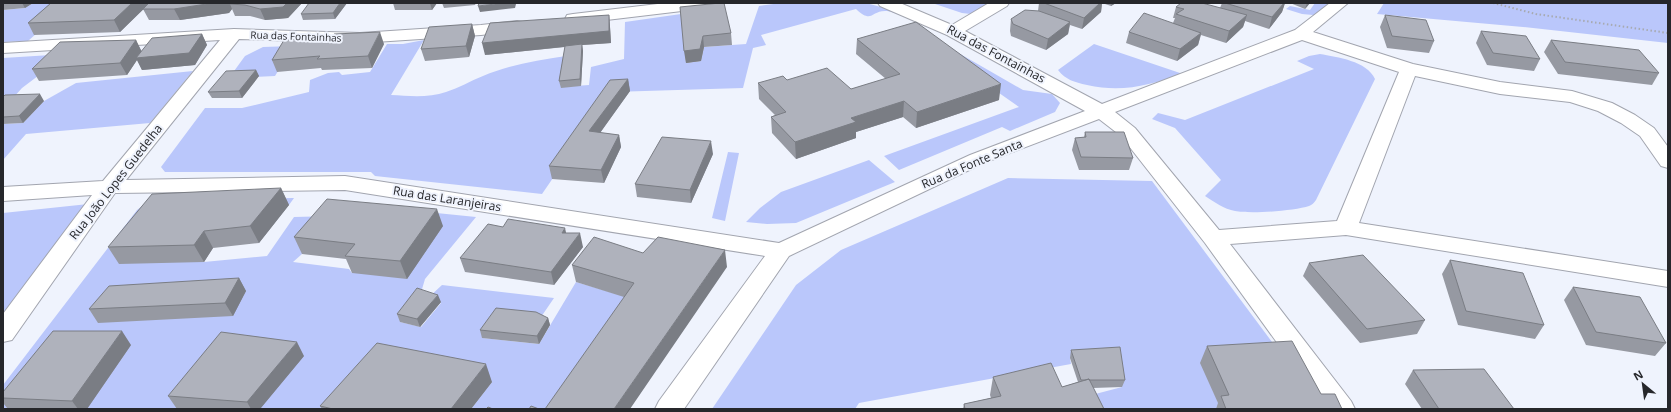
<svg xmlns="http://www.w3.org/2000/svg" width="1671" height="412" font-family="'Open Sans',sans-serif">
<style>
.green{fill:#bac7fb}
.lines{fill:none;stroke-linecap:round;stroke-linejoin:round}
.minor-casing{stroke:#a2a5af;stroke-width:2}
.path{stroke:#a7aab1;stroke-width:2;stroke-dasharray:1.5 2.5;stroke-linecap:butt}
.minor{fill:#fff;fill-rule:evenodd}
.wall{fill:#9699a2}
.shaded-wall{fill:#7a7d84}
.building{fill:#afb2bc;stroke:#7a7d84}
.labels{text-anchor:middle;stroke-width:4;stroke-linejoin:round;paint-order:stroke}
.far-street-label{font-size:10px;fill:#26272b;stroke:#eff3fd}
.street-label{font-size:12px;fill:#26272b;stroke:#eff3fd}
</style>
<rect width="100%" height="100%" fill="#eff3fd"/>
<path class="green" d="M33,3h79l-48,6 -36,32 -25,1v-32l22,-2z
M781,3h85l37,10c-9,2 -10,-2 -18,-2 -14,0 -13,13 -29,-2l-95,26 5,10 -13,3 -10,40 -131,4 -70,102 -167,-18 -4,-4h-206l-4,-5 44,-59h37l67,-16 1,-12 18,-7 11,-1 3,3 28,-3 17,-28h16l21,-4 -33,55c18,1 38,3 55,-3 13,-4 24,-11 37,-16 26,-11 55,-16 83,-20l-5,31 28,-2 2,-18 33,-8 1,-37 56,-8 5,49 15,-2 3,-14 42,-3 13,-38z
M932,3h53l1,4 -15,7 -9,-1z
M1315,3h25l-16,13 -22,-2 -16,-5 4,-3 20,4z
M1384,3h284v40l-145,-16 -146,-13z
M929,36l94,54 29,4 8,9 -5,9 -45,19 -8,-4 -103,43 -15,-14 135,-49 -97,-68z
M1094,44l89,30c-34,11 -60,19 -96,11 -13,-3 -21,-5 -29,-15z
M324,45l-33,5 -16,26 -46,2 16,-22 18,-9z
M67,54l-45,34 -19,21v-51z
M1320,54c17,3 47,7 55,25l-59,121c-2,3 -4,5 -7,6 -15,5 -59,8 -74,5 -11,-2 -21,-9 -30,-15l16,-16 -46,-52 -23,-9 6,-6 27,7 129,-51 -17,-8 12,-5z
M193,71l-43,52 -124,11 -23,26v-36l20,-1 21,-22 32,-18z
M728,152l11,1 -14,68 -13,-3z
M869,160l26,22 -99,41 -29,1 -21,-2 14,-14 21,-16z
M1008,178l144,3 132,177 -83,5 20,46h-130l-7,-12 38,-10 -52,-29 1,6 -212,39 -4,6h-143l84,-124 45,-35z
M294,198l-5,7 -127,6 42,51 63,-6 27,-39 40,-1 -32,38 -9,8 56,7 3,4 45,-64 79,8 -51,62 -5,17 -20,26 21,5 20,-24 -13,-5 14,-13 112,13 -15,22 -56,18 56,6 37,-62 61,18 -74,109h-92l21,-27 -150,27h-339v-24l134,-175 9,-7 74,-4z
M98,203l-95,122v-112z"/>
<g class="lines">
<defs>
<path id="minor" d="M666,3h49l-2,3 -6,2 -134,16 -6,-1 -2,-4 2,-4 6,-1z
M878,3h22l52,22 37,-22h20l-2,3 -42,25 137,73 193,-74 35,-27h18l-35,29 100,32 87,18 72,9 40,12 23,12 19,13 14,19v21l-7,-2 -21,-30 -19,-13 -23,-12 -28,-9 -70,-8 -85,-18 -56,147 309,48v16l-322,-52 -116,9 121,157 4,8h-30l-120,-166 -84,-107 -22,-17 -115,44 -195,93 -105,153h-29l4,-8 106,-145 -420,-66 -230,3 -103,147 -9,2v-28l89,-119 -89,6v-14l100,-6 117,-141 -217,13v-10l231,-14 126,4 121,-8 36,-4 6,1 2,4 -2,4 -42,5 -121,8 -121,-4 -113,141 219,-4 434,67 191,-88 115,-44 -138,-76 -67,-29zM1302,40l97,32 -62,149 -118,9 -84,-102 -20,-16z"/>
</defs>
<use href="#minor" class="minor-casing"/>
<path class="path" d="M1493,3l43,11 132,19"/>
<use href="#minor" class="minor"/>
</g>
<path class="wall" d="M3,3h30l-8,5 -22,2z
M51,3h251l-14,15 -23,2 -15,-4h-15l-3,-7 -3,4 -49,7h-31l-6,-11 -23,23 -86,3 -6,-12z
M347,3l-12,16 -32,1 -2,-6z
M393,3h44l-5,7h-37z
M442,3h34l-1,2 -31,3z
M557,3h16l-16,1z
M1039,3h77l-5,3 -9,-3 -1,9 -19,17 -12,-4 -2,9 -22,16 -35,-14 -1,-5 1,-12 27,-8z
M1222,3h63l-3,9 -13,17 -24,-8 -2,6 -17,16 -25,-8 -3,10 -21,16 -51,-18 3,-11 44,-9 2,-5h-2l3,-11 44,1z
M1290,3h20l-5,6z
M680,7l51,26 1,12 -28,2 -3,14 -15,2z
M609,15l1,12 1,16 -29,2 1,6 -2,35 -20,2 -2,-7 6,-34 -80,8z
M1385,15l49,26 -5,12 -42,-5 -7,-21z
M472,24l3,12 -6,21 -44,4 -4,-12z
M1481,31l59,28 -6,12 -47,-6 -11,-22z
M202,34l5,11 -12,20 -53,5 -5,-10 -10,15 -88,6 -7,-12 104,-29 5,11z
M857,39l142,61 -83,28 -13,-11 -47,15v6l-60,21 -24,-26 -1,-16 4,-2 -16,-16 -1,-16 29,-3 64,9 35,-10 -30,-25z
M1551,40l108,33 -7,12 -94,-11 -14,-22z
M384,44l-12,24 -50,2 -1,-2 -44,4 -5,-12z
M256,70l3,6 -17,22h-30l-4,-6z
M628,79l2,12 -30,42 19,2 2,12 -17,36 -52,-4 -3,-13z
M3,97l41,4 -21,22 -20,1z
M1085,132l48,26 -4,12h-50l-7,-20 3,-12 9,-1z
M713,154l-22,49 -54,-6 -2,-13z
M281,188l8,17 -30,38 -46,5 -9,14 -85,2 -11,-17z
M443,226l-36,53 -55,-6 -6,-14 -44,-5 -8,-17z
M503,227l63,6 17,14 -29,38 -89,-13 -5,-14z
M643,253l84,14 -103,30 -48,-15 -4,-17z
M1450,260l94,65 -9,14 -77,-14 -16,-51z
M1309,263l116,57 -8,14 -57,9 -57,-67z
M239,278l7,13 -13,25 -135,7 -9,-14z
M1573,287l93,56 -11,13 -69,-11 -22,-45z
M441,302l-21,25 -20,-5 -3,-8z
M548,318l2,7 -11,19 -57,-6 -2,-8z
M131,345l-44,64h-79l-5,-6v-11z
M1207,346l114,48 21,15h-126l2,-6 -18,-40z
M1071,350l54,30 -3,7 -29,1 11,21h-141l1,-5 27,-6 -1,-3 3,-18 69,10 16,-5 -8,-24z
M304,356l-44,53h-83l-9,-13z
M1413,370l101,39h-92l-17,-25z
M492,382l-21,27h-149l-2,-3z"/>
<path class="shaded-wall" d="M22,3h11l-8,5z
M132,3h18l-30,29 -6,-12z
M213,3h24l-7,1 2,5 -3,4 -49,7 -6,-11z
M287,3h15l-14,15 -23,2 -5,-11z
M340,3h7l-12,16 -2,-6z
M430,3h7l-5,7z
M504,3h22l-10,1 -1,4 -35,4 -2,-6z
M1100,3h2l-1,9 -19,17 2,-11z
M1112,3h4l-5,3z
M1284,3h1l-3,9 -13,17 3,-12z
M1307,3h3l-5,6z
M609,15l1,12 1,16 -29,2 1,6 -2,35 -1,-7 2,-34 -97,10 -3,-12z
M1247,15l-4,12 -17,16 3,-12z
M1070,22l-2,12 -22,16 2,-11z
M472,24l3,12 -6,21 -3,-11z
M380,32l4,12 -12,24 -4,-12z
M1201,33l-3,12 -21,16 3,-12z
M202,34l5,11 -12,20 -53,5 -5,-10 -10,15 -7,-12 16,-23 6,12z
M703,36l1,11 -3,14 -15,2 -2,-12z
M256,70l3,6 -17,22 -3,-7z
M628,79l2,12 -38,53 -3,-13z
M1001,84l-2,16 -83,28 1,-16z
M40,94l4,7 -21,22 -4,-7z
M904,101l-1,16 -47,15v6l-60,21 -1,-17 56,-24z
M619,135l2,12 -17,36 -3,-13z
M711,141l2,13 -22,49 -1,-13z
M281,188l8,17 -30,38 -9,-17z
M437,209l6,17 -36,53 -7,-18z
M565,228l3,13 -6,-8z
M204,231l9,17 -9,14 -10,-17z
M580,233l3,14 -29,38 -3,-13z
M725,250l2,17 -97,142h-16z
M239,278l7,13 -13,25 -8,-13z
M438,295l3,7 -21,25 -3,-8z
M548,318l2,7 -11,19 -2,-8z
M122,331l9,14 -44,64h-9l-6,-8z
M297,342l7,14 -44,53h-9l-4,-7z
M486,364l6,18 -21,27h-20z"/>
<path class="building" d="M51,3h81l-18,17 -86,3z
M149,3h64l-39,6h-31z
M231,3h56l-4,4 -23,2 -15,-4 -15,-1z
M309,3h31l-7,10 -32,1z
M479,3h25l-26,3z
M720,3h4l7,30 -28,3 -3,13 -16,2 -4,-44z
M1044,3h56l-16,15z
M1181,3h21l45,12 -18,16 -53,-17 8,-5 -8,-2z
M1225,3h59l-12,14z
M1025,10l14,1 31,11 -22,17 -35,-15 -2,-5z
M1144,13l57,20 -21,16 -51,-17z
M609,15v16l-127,12 8,-20z
M1385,15l41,5 8,21 -42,-5z
M916,22l85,62 -84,28 -13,-11 -53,17 5,4 -61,20 -24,-25 15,-5 -28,-29 25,-7 4,4 40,-12 24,21 49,-15 -43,-35z
M472,24l-6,22 -45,3 8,-22z
M1481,31l45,5 14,23 -47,-6z
M380,32l-12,24 -51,3 3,-3 -48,4 12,-20 48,-2 2,-4z
M202,34l-13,19 -53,5 16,-20z
M136,40l-16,23 -88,6 28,-27z
M1551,40l88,10 20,23 -94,-11z
M582,44l-2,35 -21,2 6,-35z
M256,70l-17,21 -31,1 18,-21z
M628,79l-39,52 30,4 -18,35 -52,-4 61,-86z
M40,94l-21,22 -16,1v-20l2,-2z
M1085,132h39l9,26 -52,-1 -6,-19 11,-1z
M662,137l49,4 -21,49 -55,-6z
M281,188l-31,38 -46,5 -10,14 -86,2 44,-53z
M327,199l110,10 -37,52 -55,-5 10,-12 -61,-7z
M508,219l57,9 -3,5h18l-29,39 -91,-14 28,-34 15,3z
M594,237l49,16 15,-16 67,13 -111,159h-69l89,-126 -62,-18z
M1363,255l62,65 -58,9 -58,-66z
M1450,260l73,13 21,52 -78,-14z
M239,278l-14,25 -136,6 20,-23z
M1573,287l67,10 26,46 -70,-11z
M417,288l21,7 -21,24 -20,-5z
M496,308l40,4 12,6 -11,18 -57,-6z
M53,331h69l-50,70 -69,-3v-6z
M221,332l76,10 -50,60 -79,-6z
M1292,341l29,53h14l7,15h-116l-5,-13 8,-1 -22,-49z
M377,343l109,21 -35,45h-118l-13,-3z
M1120,347l5,33h-36v-1l-4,1h-4l-10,-30z
M1051,363l11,24 27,-8 15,30h-139l-1,-5 37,-8 -8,-19z
M1484,369l30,40h-75l-26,-39z
M531,406l8,3h-10z
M488,407l5,2h-7z"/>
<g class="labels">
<g class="far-street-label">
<text transform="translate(296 36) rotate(2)" y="4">Rua das Fontainhas</text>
</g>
<g class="street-label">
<text transform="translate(996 54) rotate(28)" y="4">Rua das Fontainhas</text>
<text transform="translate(972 164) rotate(-23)" y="4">Rua da Fonte Santa</text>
<text transform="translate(116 182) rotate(-52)" y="4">Rua João Lopes Guedelha</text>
<text transform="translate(447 199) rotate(9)" y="4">Rua das Laranjeiras</text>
</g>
</g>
<rect width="1671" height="412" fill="none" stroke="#26272b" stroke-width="8"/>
<g transform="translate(1643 384) rotate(331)" stroke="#eff3fd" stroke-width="3" paint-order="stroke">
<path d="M0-3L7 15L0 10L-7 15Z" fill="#26272b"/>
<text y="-6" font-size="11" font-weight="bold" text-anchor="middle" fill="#26272b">N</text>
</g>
</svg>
